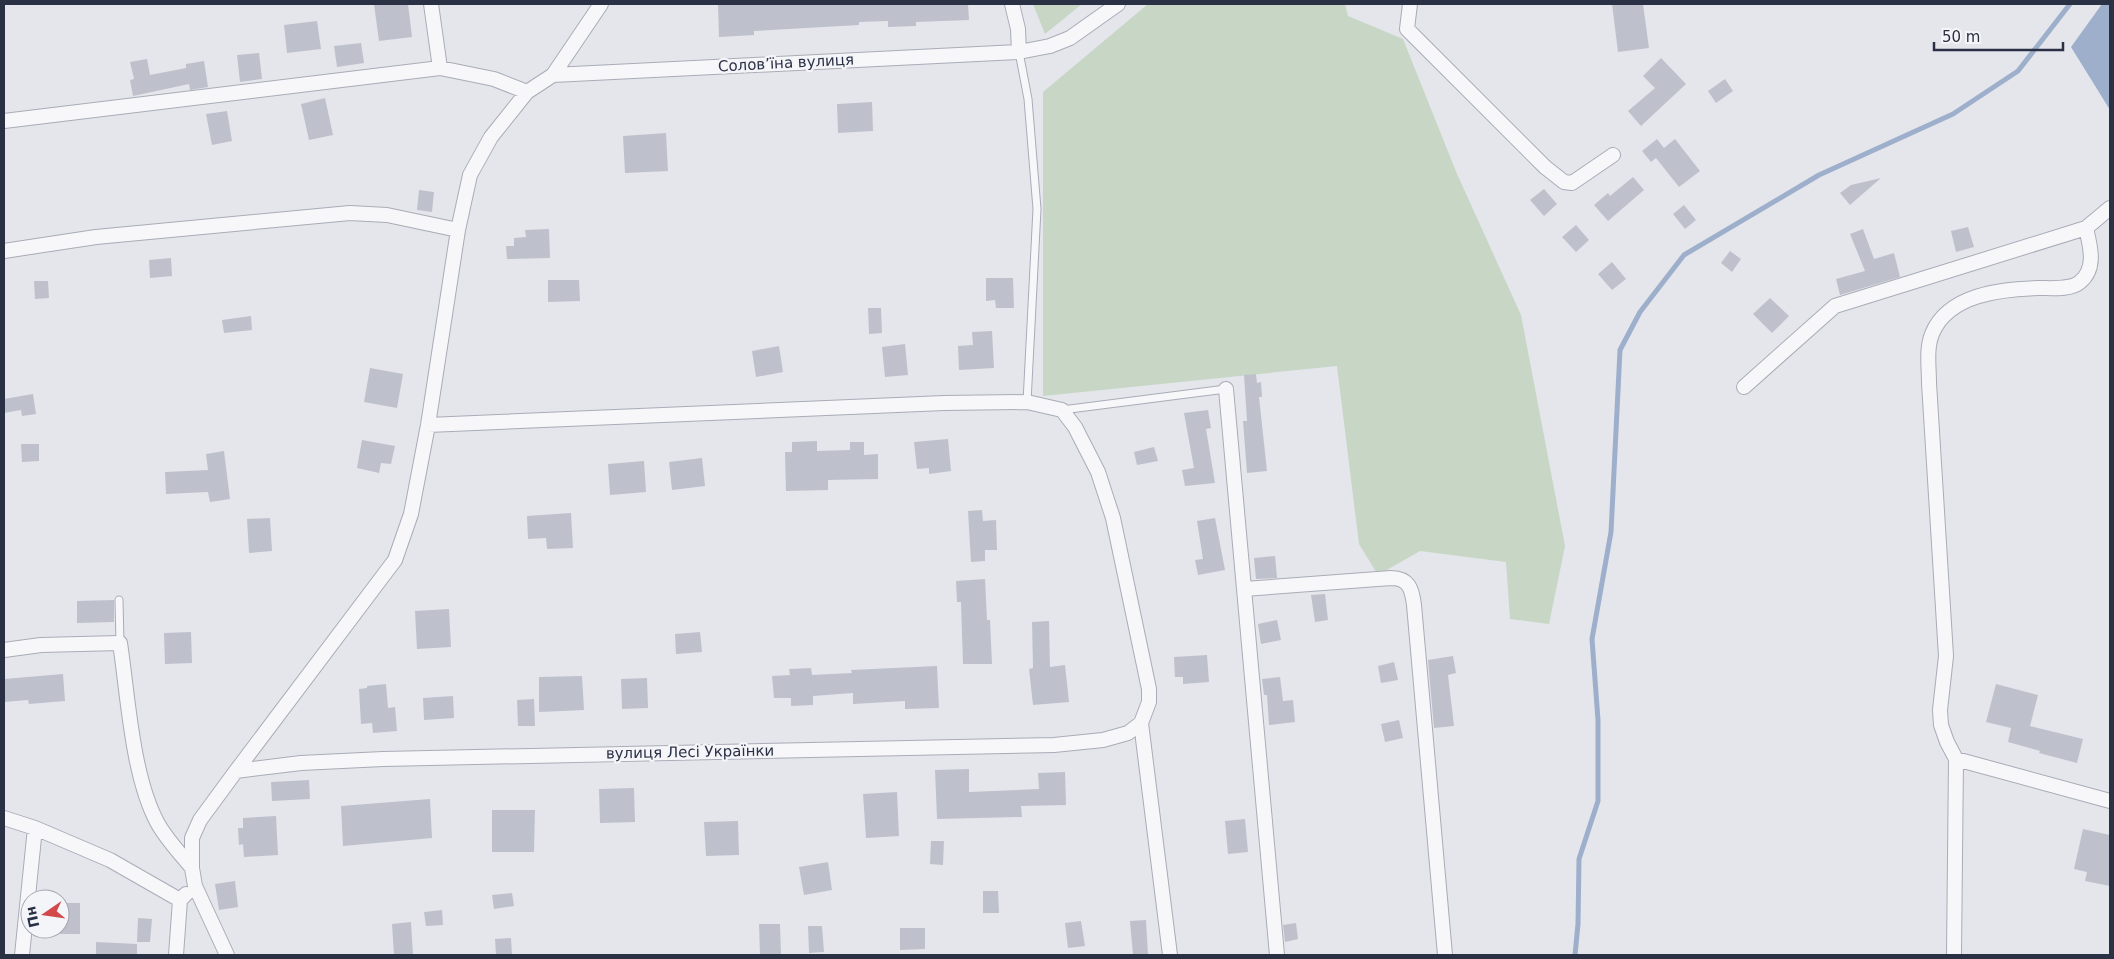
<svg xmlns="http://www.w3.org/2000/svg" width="2114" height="959" font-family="'DejaVu Sans',sans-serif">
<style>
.green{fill:#c7d6c5}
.water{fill:#9eafcc}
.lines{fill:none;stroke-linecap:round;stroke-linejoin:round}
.stream{stroke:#9eafcc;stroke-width:5}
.building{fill:#bec1cc}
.lane-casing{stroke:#a9acb7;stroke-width:9}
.street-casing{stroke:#a9acb7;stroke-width:16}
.lane{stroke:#f7f7fa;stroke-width:7}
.street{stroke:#f7f7fa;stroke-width:14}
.labels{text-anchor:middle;stroke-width:4.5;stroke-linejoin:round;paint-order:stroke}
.street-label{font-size:15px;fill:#2b3145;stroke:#f4f5f9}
</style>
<rect width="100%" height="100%" fill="#e4e6ec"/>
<path class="green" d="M1033,4h49l-37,30z
M1148,4h197l3,12 55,23 54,135 64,141 44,231 -16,78 -39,-5 -4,-57 -86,-11 -42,24 -19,-31 -22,-178 -294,30v-304z"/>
<path class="water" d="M2102,4h8v106l-39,-63z"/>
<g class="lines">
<path class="stream" d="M1575,955l3,-31 1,-65 19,-58v-81l-6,-81 19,-107 9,-182 20,-38 44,-57 135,-80 134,-61 65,-43 52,-67"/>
</g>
<path class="building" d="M374,4h34l4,33 -33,4z
M718,4h250l1,16 -53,2v4l-28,1v-6l-29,1v3l-105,6v4l-35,2z
M1612,4h31l6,44 -31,4z
M317,21l4,28 -34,4 -3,-28z
M361,43l3,20 -27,4 -3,-21z
M259,53l3,26 -22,3 -3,-27z
M1661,58l25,26 -45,42 -13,-15 27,-23 -12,-12z
M147,59l3,16 36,-7v-4l18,-3 4,26 -18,3 -1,-6 -56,12 -3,-16 4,-1 -4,-17z
M1725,79l8,12 -17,12 -8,-12z
M325,98l8,37 -24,5 -8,-36z
M872,102l1,29 -35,2 -1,-29z
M227,111l5,30 -20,4 -6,-31z
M666,133l2,38 -43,2 -2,-37z
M1657,139l7,9 11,-9 25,32 -21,16 -23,-29 -5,4 -9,-11z
M1633,177l11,13 -36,31 -14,-16 14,-12 2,3z
M1881,178l-31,27 -10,-12 11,-8z
M1544,189l13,15 -13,12 -14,-16z
M419,190l15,2 -2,20 -15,-2z
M1684,205l12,15 -11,9 -12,-15z
M1576,225l13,15 -13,12 -14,-15z
M1968,227l6,20 -18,5 -5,-21z
M549,229l1,29 -43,1 -1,-13h8v-8l12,-1 -1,-7z
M1863,229l11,30 20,-6 6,24 -60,18 -4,-16 29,-8 -15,-37z
M1730,251l11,8 -9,13 -11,-9z
M171,258l1,18 -22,2 -1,-18z
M1612,262l14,17 -14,11 -14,-16z
M986,278h27l1,30h-18l-1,-8 -9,1z
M548,280h31l1,21 -32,1z
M34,281h14l1,17 -14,1z
M1770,298l19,18 -17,17 -19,-19z
M868,308h13l1,25 -13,1z
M251,316l1,14 -28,3 -2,-13z
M992,331l2,37 -35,2 -1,-24 15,-1 -1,-13z
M905,344l3,31 -23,2 -3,-30z
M779,346l4,26 -27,5 -4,-26z
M370,368l33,6 -6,34 -33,-6z
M1256,374l1,9 4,-1 1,15h-3l8,74 -20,2 -4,-52h4l-3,-46z
M33,394l3,20 -14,2 -1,-6 -17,3v-14z
M1208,410l3,18 -5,1 9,54 -30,3 -3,-16 12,-2 -10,-55z
M948,439l3,32 -22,3v-6l-12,1 -3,-27z
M362,440l33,6 -4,18 -10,-1 -2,10 -22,-5z
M817,441v10l33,-1v-8h14v13l14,-1v25l-50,1v10l-42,1 -1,-39h7v-10z
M21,444h18v17l-17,1z
M1154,447l4,14 -21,4 -3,-13z
M224,451l6,48 -20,3 -2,-10 -42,2 -1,-22 43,-2 -2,-16z
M702,458l3,28 -33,4 -3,-28z
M644,461l2,31 -36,3 -2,-31z
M982,510l1,11 13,-1 1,30h-12v11l-14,1 -3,-51z
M571,513l2,35 -26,1 -1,-11 -18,1 -1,-23z
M270,518l2,33 -23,2 -2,-34z
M1215,518l10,52 -27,5 -3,-15 8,-1 -6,-38z
M1275,556l2,22 -21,1 -2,-21z
M985,579l2,41h3l2,44h-29l-2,-62h-4l-1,-21z
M1325,594l3,26 -13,2 -4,-27z
M114,600v22l-37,1v-22z
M449,609l2,38 -34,2 -2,-38z
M1277,620l4,20 -20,4 -3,-20z
M1049,621l1,46 15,-2 4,37 -36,3 -4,-36 4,-1 -1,-46z
M191,632l1,31 -27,1 -1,-31z
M700,632l2,20 -26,2 -1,-20z
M1207,655l2,27 -26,2v-7h-8l-1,-20z
M1453,656l3,17 -8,2 6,51 -20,2 -6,-68z
M1394,662l4,18 -17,3 -3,-17z
M937,666l2,42 -34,1v-8l-52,3v-11l-40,3v9l-22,1v-8h-17l-2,-22 18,-1 -1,-6 22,-1 1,7 40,-2 -1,-3z
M63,674l2,27 -36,3 -1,-4 -24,2v-23z
M582,676l2,34 -45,2v-35z
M1280,677l3,24 10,-1 2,22 -26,3 -2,-30h-3l-2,-16z
M647,678l1,30 -26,1 -1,-30z
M386,684l2,24 7,-1 2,24 -24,2 -1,-10 -11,1 -2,-35 8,-1v-2z
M1996,684l42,11 -8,31 53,13 -6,24 -38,-10 1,-2 -32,-9 3,-14 -25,-6z
M453,696l1,22 -30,2 -1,-22z
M534,699l1,27h-17l-1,-26z
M1399,720l4,18 -18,4 -4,-18z
M969,769v23l70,-3 -1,-16 27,-1 1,33 -45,1 1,11 -85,2 -2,-49z
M309,780l1,19 -38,2 -1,-19z
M634,788l1,34 -35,1 -1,-34z
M897,792l2,44 -33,2 -3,-44z
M430,799l2,39 -89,8 -2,-40z
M492,810h43l-1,42h-42z
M276,816l2,39 -34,2 -1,-13 -4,1 -1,-17h5v-10z
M1245,819l3,33 -20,2 -3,-33z
M738,821l1,34 -33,1 -2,-34z
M2083,829l27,6v51l-25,-5 2,-9 -13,-3z
M931,841h13l-1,24 -13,-1z
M828,862l4,28 -28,5 -5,-28z
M235,881l3,26 -19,3 -4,-26z
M983,891h15l1,22h-16z
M512,893l2,13 -20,3 -2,-14z
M60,903h20v31h-20z
M442,910l1,15 -17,1 -2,-14z
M138,918l14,1 -2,23h-13z
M1146,920l2,35h-15l-3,-34z
M1081,921l4,25 -17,2 -3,-25z
M411,922l2,33h-19l-2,-31z
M1296,923l2,16 -13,3 -2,-17z
M759,924h21l1,31h-21z
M808,926h14l2,26 -15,1z
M900,928h25v21l-25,1z
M511,938l1,17h-16l-1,-16z
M96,942l41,2v11h-41z"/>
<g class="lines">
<defs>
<path id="lane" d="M1019,52l9,47 9,110 -10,193
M1062,410l164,-21
M119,600l1,43"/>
<path id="street" d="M431,4l9,64
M1012,4l6,25 1,23
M1410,4l-3,25 138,138 19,15 8,1 41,-28
M553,75l466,-23 31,-6 20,-8 48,-34
M4,121l436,-53 54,11 33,13
M4,251l92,-14 254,-24 37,2 71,15
M1744,387l91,-81 251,-78 24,-20
M1226,389l51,566
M428,425l516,-22 83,-1 35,8 13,17 23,45 15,46 36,171v13l-8,21 29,232
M1244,589l147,-11c18,0 21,11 23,27l31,350
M4,650l37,-5 79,-2c8,53 12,132 37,179 9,17 23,31 35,46
M1956,759l154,42
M236,771l65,-8 82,-4 671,-14 49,-5 25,-7 13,-10
M4,818l31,10 75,32 70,40
M22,955l13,-127
M176,955l4,-55 6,-6
M227,955l-32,-69 -3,-18v-30l8,-18 36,-49 159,-211 16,-46 17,-89 30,-195 12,-55 21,-38 36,-45 26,-17 48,-71
M1954,955l2,-196 -9,-17 -6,-17 -1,-15 6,-54 -17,-273c0,-16 -3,-34 3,-49 16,-40 70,-45 107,-46 12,0 32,2 41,-6 17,-14 10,-36 6,-54"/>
</defs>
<use href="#lane" class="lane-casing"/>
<use href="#street" class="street-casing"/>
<use href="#lane" class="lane"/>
<use href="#street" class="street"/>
</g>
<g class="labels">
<g class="street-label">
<text transform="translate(786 63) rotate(-3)" y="5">Соловʼїна вулиця</text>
<text transform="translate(690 752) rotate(-1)" y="5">вулиця Лесі Українки</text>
</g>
</g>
<rect width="2114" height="959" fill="none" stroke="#2b3145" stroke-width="10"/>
<g transform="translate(45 914) rotate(257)"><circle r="24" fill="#f4f5f9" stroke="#a4a7b1"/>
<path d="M0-4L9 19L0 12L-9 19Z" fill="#d2484b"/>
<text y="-8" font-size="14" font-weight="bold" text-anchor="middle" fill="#2b3145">Пн</text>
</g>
<path d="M1934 42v8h129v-8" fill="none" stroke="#2b3145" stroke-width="2.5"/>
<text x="1942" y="42" font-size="15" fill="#2b3145" stroke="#f4f5f9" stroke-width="4" paint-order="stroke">50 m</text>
</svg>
